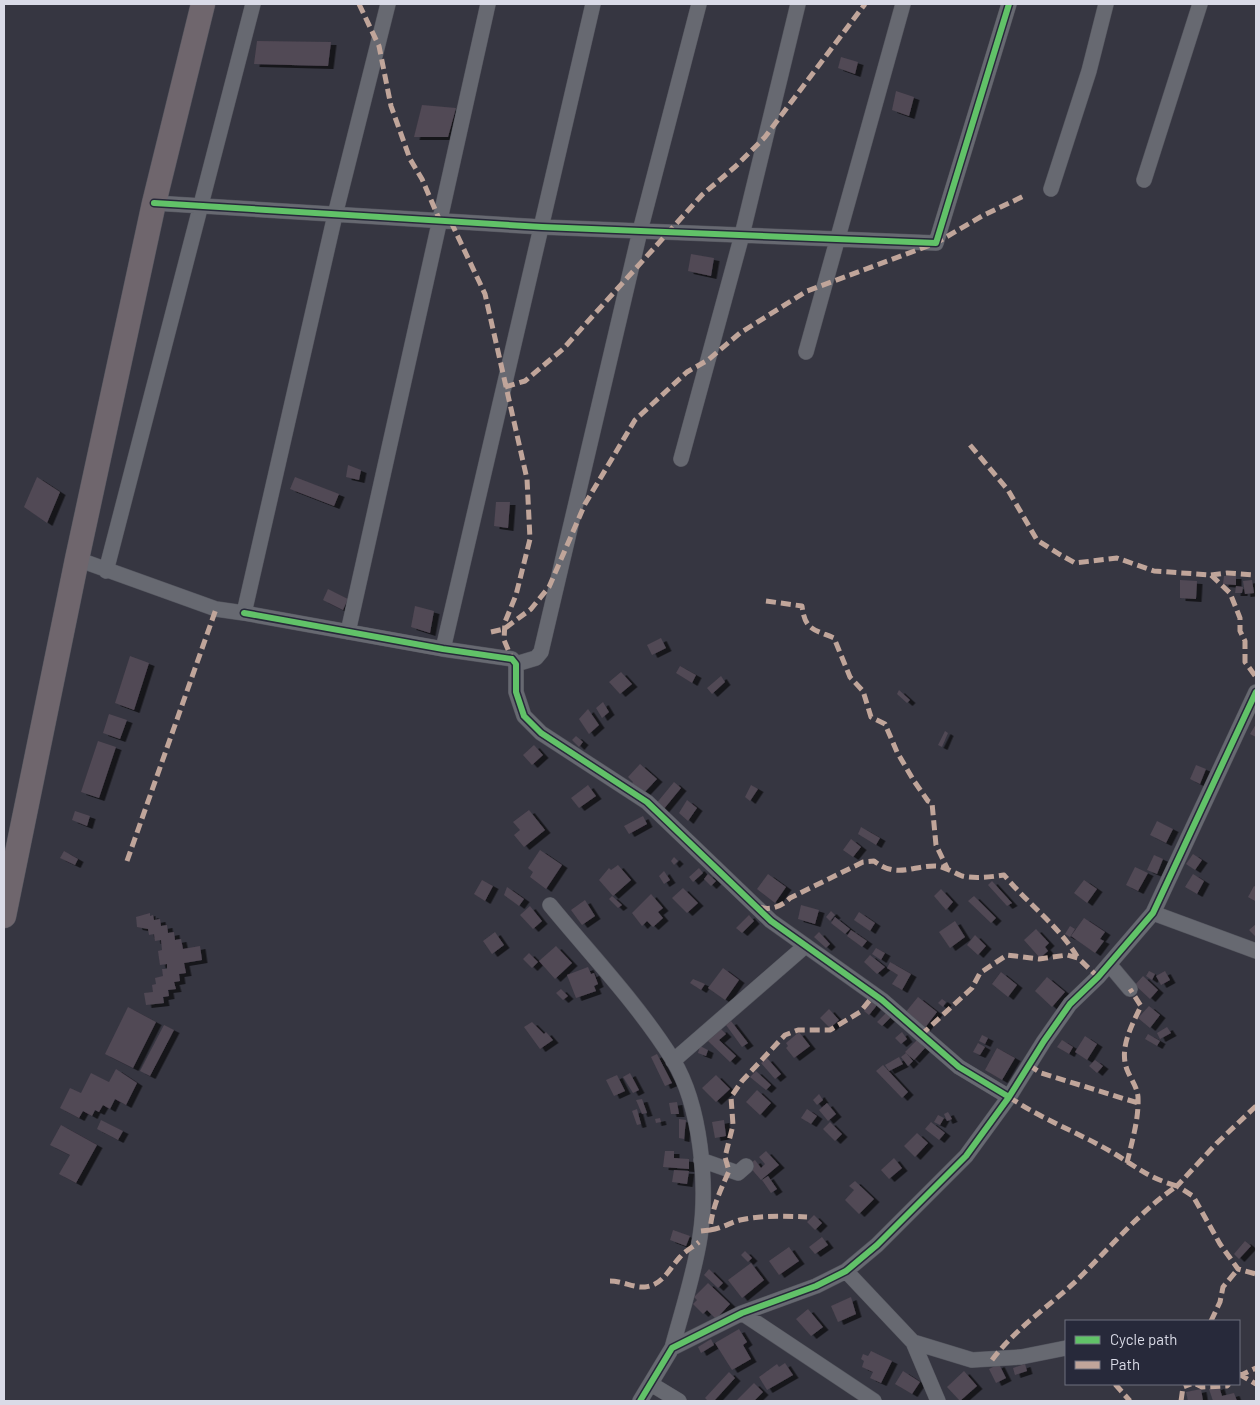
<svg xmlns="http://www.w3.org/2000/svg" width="1260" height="1405" font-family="Barlow,sans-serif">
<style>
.building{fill:#514854;filter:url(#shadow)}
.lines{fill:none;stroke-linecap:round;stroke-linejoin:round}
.minor-casing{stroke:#53545d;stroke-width:16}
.primary-casing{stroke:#53545d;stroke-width:25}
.minor{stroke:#676971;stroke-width:15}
.primary{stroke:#6f666d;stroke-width:24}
.quiet{stroke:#c0a59a;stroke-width:5;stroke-dasharray:10 5;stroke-linecap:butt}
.cycleway-casing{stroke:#27293a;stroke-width:9}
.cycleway{stroke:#61c268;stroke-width:6}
</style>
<defs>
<filter id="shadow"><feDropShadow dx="5.5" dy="3" stdDeviation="0" flood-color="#0009"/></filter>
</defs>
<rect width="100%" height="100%" fill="#363641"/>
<path class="building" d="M257,41l74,1 -3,24 -74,-2z
M841,57l17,5 -3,12 -17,-6z
M896,91l18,6 -5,19 -17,-6z
M422,105l34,3 -8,29h-34z
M691,254l23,4 -3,18 -23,-5z
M348,465l13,5 -2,10 -13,-3z
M37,477l23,15 -13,31 -23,-16z
M295,477l44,17 -5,12 -44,-17z
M496,502h14l-2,26 -14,-2z
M1224,576h12v9l-13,-1z
M1180,580l17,1 -1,18 -16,-1z
M1252,580l2,13 -9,1 -2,-13z
M1236,586l7,1 -1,6h-7z
M328,589l20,10 -5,11 -20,-10z
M415,606l19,5 -4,22 -19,-6z
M661,638l5,10 -14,7 -5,-10z
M130,656l19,7 -15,47 -19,-7z
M680,666l16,9 -4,8 -16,-10z
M621,672l11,12 -12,10 -11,-12z
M721,676l4,6 -13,12 -5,-6z
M899,690l11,10 -3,3 -10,-9z
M603,702l6,10 -7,6 -6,-10z
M588,709l11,16 -10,9 -10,-15z
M109,714l18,6 -7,19 -17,-6z
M1256,724v13l-6,-3z
M945,731l3,2 -6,14 -4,-2z
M576,736l7,6 -4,5 -7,-7z
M98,741l18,6 -17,51 -18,-6z
M534,745l9,10 -11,10 -9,-10z
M640,764l17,15 -15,16 -12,-10 3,-3 -5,-5z
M1196,765l10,4 -6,15 -10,-5z
M674,782l7,6 -18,22 -8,-5z
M588,785l8,11 -17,12 -8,-10z
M751,785l7,4 -8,12 -5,-4z
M687,800l10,8 -9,13 -9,-8z
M529,810l16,20 -21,17 -10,-12 6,-5 -7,-8z
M75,811l15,5 -3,10 -15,-6z
M643,816l4,8 -18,10 -5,-8z
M1157,821l16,8 -7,14 -16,-8z
M861,827l19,11 -4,7 -18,-11z
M851,839l10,8 -8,10 -10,-7z
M540,850l22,15 -16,24 -16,-12 3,-5 -5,-4z
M64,851l14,8 -3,6 -15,-7z
M1193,854l9,6 -7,10 -9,-6z
M1154,855l9,4 -6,15 -10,-4z
M674,857l4,4 -4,4 -3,-4z
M618,865l13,15 -18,16 -14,-16 10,-12 2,2z
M1135,867l13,6 -10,18 -12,-6z
M699,868l4,5 -10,9 -4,-5z
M664,871l6,9 -6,4 -5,-8z
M708,874l8,7 -5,5 -7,-7z
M768,874l18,13 -11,16 -18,-14z
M1193,874l11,7 -7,13 -12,-7z
M482,880l11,6 -8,15 -11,-7z
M1084,880l13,9 -10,14 -13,-10z
M992,881l20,22 -5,3 -19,-21z
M1254,886l2,1 -1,14 -7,-4z
M507,887l17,12 -5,7 -15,-11z
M683,888l15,15 -11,10 -15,-15z
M941,889l12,13 -7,8 -12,-14z
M651,894l12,14 -5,4 5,6 -10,9 -6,-6 -5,5 -10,-13z
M612,896l10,9 -4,3 -9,-9z
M974,896l22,22 -5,5 -23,-22z
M585,900l10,16 -13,9 -11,-15z
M801,905l18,5 -4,14 -17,-5z
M530,906l12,15 -9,8 -13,-14z
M831,911l4,4 -5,6 -4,-4z
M859,912l16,11 -5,8 -16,-11z
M150,913v3l3,-1 1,5 6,-1 1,7 6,-1 1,8 6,-1 1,8 6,-1 2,10 17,-3 2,14 -18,3 2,10 -7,1 1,7 -6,1 2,7 -8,1 1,6 -6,1 1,6 -18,2 -2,-12 9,-1 -1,-7 4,-1 -1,-6 8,-2 -1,-7h5v-5l-7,1 -2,-14 4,-1 -1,-10 -6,1 -1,-7 -5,1 -1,-6 -11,-2 -1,-10z
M749,915l5,6 -12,12 -6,-5z
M835,917l15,12 -5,5 -14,-11z
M1084,918l21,14 -5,7 4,2 -9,12 -24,-17z
M955,921l10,16 -15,11 -11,-16z
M1256,924v11l-1,1 -6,-6z
M1070,926l5,3 -5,8 -5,-3z
M1036,929l13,14 -4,4 3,4 -8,7 -16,-18z
M851,930l16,11 -5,6 -15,-11z
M495,932l9,13 -12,9 -9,-13z
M819,932l11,12 -4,4 -12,-11z
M975,935l11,11 -8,9 -11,-10z
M556,946l16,17 -17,16 -16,-18z
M876,948l9,5 -4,7 -9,-6z
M529,953l9,9 -6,6 -9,-9z
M870,955l15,12 -8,7 -13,-12z
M890,962l21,12 -9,16 -10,-6 6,-9 -11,-7z
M588,967l3,7 3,-1 4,11 -4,2 2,5 -20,7 -9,-23z
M723,968l16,12 -14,20 -17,-12z
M1149,971l6,3 -3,6 -6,-4z
M1165,971l5,9 -9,5 -5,-9z
M1001,972l16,13 -9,12 -16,-13z
M1143,976l15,14 -8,9 -15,-14z
M1047,977l18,15 -13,15 -17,-16z
M693,979l12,5 -4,6 -11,-7z
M561,989l7,7 -5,4 -7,-7z
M918,997l19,15 -13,17 -19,-16z
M942,999l4,3 -3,5 -5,-4z
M872,1001l5,4 -8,10 -5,-4z
M1149,1006l11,9 -10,13 -12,-10z
M128,1007l28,15 -23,46 -28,-14z
M829,1009l10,11 -9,8 -10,-10z
M886,1013l5,4 -9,9 -5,-4z
M731,1021l17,22 -6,4 -16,-22z
M532,1022l12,12 2,-2 7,8 -13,9 -16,-22z
M164,1025l10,5 -24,46 -10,-5z
M1167,1027l4,6 -11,6 -3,-6z
M721,1029l5,5 -7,6 17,16 -6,6 -22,-21z
M799,1032l11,14 -16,12 -8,-10 2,-2 -2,-3z
M902,1032l5,7 -6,5 -6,-6z
M1148,1034l12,7 -3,5 -12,-7z
M982,1035l6,3 -3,6 -6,-3z
M1085,1036l12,8 -10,16 -12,-8z
M917,1040l8,8 -11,12 -9,-8z
M1062,1040l11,7 -4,7 -12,-7z
M978,1043l7,4 -5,8 -7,-3z
M700,1046l8,4 -2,6 -8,-3z
M997,1048l18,10 -13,22 -17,-10z
M906,1053l7,8 -5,5 -7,-9z
M657,1054l15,29 -7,3 -14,-29z
M899,1057l4,7 -14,7 -4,-6z
M767,1058l14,16 -6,5 -14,-16z
M1095,1060l8,6 -6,7 -8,-7z
M883,1065l25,27 -6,6 -26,-27z
M116,1069l21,14 -11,22 -11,-6 -5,10 -7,-4 -4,7 -4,-2 -3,6 -9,-5 -4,7 -19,-10 10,-20 11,5 10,-20 18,9z
M756,1071l15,14 -5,5 -16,-13z
M630,1073l9,17 -6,3 -10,-16z
M617,1075l8,16 -11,5 -8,-16z
M716,1075l14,14 -14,13 -14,-14z
M757,1090l14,13 -11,12 -14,-13z
M819,1094l4,6 -6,5 -4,-5z
M642,1099l5,14 -5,1 -6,-14z
M677,1102l2,12h-8l-2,-11z
M827,1103l9,11 -8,7 -9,-11z
M637,1109l4,15 -4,1 -5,-14z
M807,1109l10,7 -6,8 -10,-6z
M948,1112l4,7 -5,2 -3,-7z
M938,1115l6,3 -4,7 -6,-3z
M660,1118l1,4 -5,1 -1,-4z
M679,1119l7,1 -2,19 -5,-1z
M101,1120l22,11 -5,9 -21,-11z
M724,1120l2,16 -11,2 -3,-16z
M830,1122l12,12 -7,7 -12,-12z
M931,1122l14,11 -6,7 -14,-11z
M61,1125l36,20 -21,38 -17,-9 11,-19 -20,-10z
M917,1133l11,10 -13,14 -11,-11z
M665,1151h9v7l15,1v10l-26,-2z
M766,1151l13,14 -18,15 -13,-15 7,-5 6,8 4,-4 -6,-7z
M894,1158l8,10 -13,11 -8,-9z
M674,1170l15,1 -2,13 -15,-2z
M768,1176l9,13 -6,4 -9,-13z
M855,1181l19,18 -15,15 -14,-14 9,-10 -5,-4z
M814,1215l8,8 -7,7 -8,-8z
M673,1230l17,6 -4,10 -16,-6z
M822,1237l6,8 -13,9 -6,-7z
M1245,1241l6,5 -12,13 -5,-5z
M789,1247l10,14 -20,14 -10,-14z
M745,1251l7,7 -4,4 -7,-7z
M751,1263l13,17 -22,18 -14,-18z
M709,1269l14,14 -5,5 -14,-13z
M708,1283l22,21 -14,15 -9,-9 -4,4 -10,-10 4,-4 -3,-3z
M851,1297l5,17 -18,8 -7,-16z
M808,1309l15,18 -12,9 -15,-17z
M739,1329l8,13 -4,3 8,14 -19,11 -17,-27z
M711,1339l3,6 -13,8 -3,-6z
M871,1351l21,10 -11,22 -11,-5 3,-6 -11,-5 2,-6 -3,-2 2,-5 5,2z
M785,1363l8,12 -26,15 -8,-13 18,-13 2,3z
M999,1364l7,14 -10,5 -7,-14z
M1025,1364l2,7 -12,4 -2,-7z
M903,1371l17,11 -8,12 -17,-10z
M964,1371l13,15 -17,15 -13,-14z
M729,1372l6,6 -21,23h-6l-3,-3z
M754,1383l9,9 -9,9h-18z
M1219,1386l3,10 12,-3 3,8h-24l-4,-12z
M1201,1389l2,12h-15l-2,-9z"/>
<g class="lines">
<defs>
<path id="minor" d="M1144,180l56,-176
M1051,189l38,-118 17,-67
M154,203l388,24 394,16 73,-239
M806,352l97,-348
M681,459l61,-224 56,-231
M77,559l139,50 28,4 91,-398 53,-211
M106,571l147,-567
M244,613l199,36 69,10 4,5v28l8,24 17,17 106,69 124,119 111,79 77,67 50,30
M348,632l140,-628
M443,649l150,-645
M516,664l20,-6 5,-6 99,-421 59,-227
M550,905c41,50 88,99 123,155 28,46 35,125 27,177 -6,38 -18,74 -28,111
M1153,913l103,38
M1109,964l21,25
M673,1061l131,-114
M701,1160l37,13 8,-7
M846,1271l67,71 25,59
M742,1313l132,88
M913,1342l59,18 49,-3 45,-9
M651,1384l28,17
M640,1401l32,-53 70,-35 74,-27 30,-15 31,-26 89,-89 43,-59 35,-56 26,-37 28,-27 55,-64 103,-221"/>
<path id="primary" d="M4,916l73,-357 77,-356 49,-199"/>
</defs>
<use href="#minor" class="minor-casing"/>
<use href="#primary" class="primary-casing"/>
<use href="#minor" class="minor"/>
<use href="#primary" class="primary"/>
<path class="quiet" d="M359,4l20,42 12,60 19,53 12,20 18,42
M451,222l34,72 42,185 3,60 -14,56 -11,27 -1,18 8,19
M505,387l20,-6 38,-32 139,-154 34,-29 29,-29 100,-133
M970,445l38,45 29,50 22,14 16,9 42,-5 37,13 57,4 19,18 10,25v13l5,10v21l11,15
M1211,575l16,-2 29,2
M766,601l36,5c3,24 11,23 32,32l16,39 13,14 8,26 14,7 12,28 17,29 14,20 4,2 4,42 12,25
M491,632l13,-3 27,-20 18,-22 36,-83 50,-84 52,-48 21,-12 32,-27 67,-42 129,-48 46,-27 42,-20
M127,861l89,-252
M760,907c11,4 22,-1 30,-9l73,-36 11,-1c23,18 39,4 63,5 8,1 17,7 25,10 14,3 28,1 42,-1 24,29 55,51 74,83
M921,1035l51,-47 8,-15 27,-18 32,4 28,-4 11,3 20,19
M1029,1065l12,8 97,30
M1009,1097c34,23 71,36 106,57 23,14 34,24 62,32
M1256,1106l-39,37 -40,43 16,10 27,48 18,25 18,5
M1127,1163c5,-22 12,-44 11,-66 -1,-10 -6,-16 -10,-25 -10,-22 3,-45 13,-66l-11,-17
M710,1230c13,-2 19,-7 30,-10 22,-5 45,-4 67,-3
M701,1231l9,-1c2,-22 10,-39 19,-59l-4,-14 8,-32 -2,-28 11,-16 43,-46 13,-5h32l30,-18 14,-17
M610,1281c12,0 24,7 35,6 18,-2 24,-18 35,-30 5,-6 13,-10 19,-15
M1211,1321l9,-19 3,-15 15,-18
M992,1360c23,-31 56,-53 84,-79 33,-32 63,-69 101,-95
M1239,1374l17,10
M1239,1376l17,-8
M1115,1384l15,17
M1196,1384l6,3 25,-1 2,-2
M1181,1401l2,-14 8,-3"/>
<defs>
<path id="cycleway" d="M154,203l388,24 394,16 73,-239
M244,613l199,36 69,10 4,5v28l8,24 17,17 106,69 124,119 111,79 77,67 50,30
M640,1401l32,-53 70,-35 74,-27 30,-15 31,-26 89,-89 43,-59 35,-56 26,-37 28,-27 55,-64 103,-221"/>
</defs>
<use href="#cycleway" class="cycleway-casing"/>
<use href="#cycleway" class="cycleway"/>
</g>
<rect width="1260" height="1405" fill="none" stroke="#dadbe7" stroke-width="10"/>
<rect x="1065" y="1320" width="175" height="65" fill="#27293a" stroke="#6f707f"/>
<rect x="1075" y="1336" width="25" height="8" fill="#61c268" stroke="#6f707f"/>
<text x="1110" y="1345" font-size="15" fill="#dadbe7">Cycle path</text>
<rect x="1075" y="1361" width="25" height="8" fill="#c0a59a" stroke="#6f707f"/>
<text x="1110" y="1370" font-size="15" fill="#dadbe7">Path</text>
</svg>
